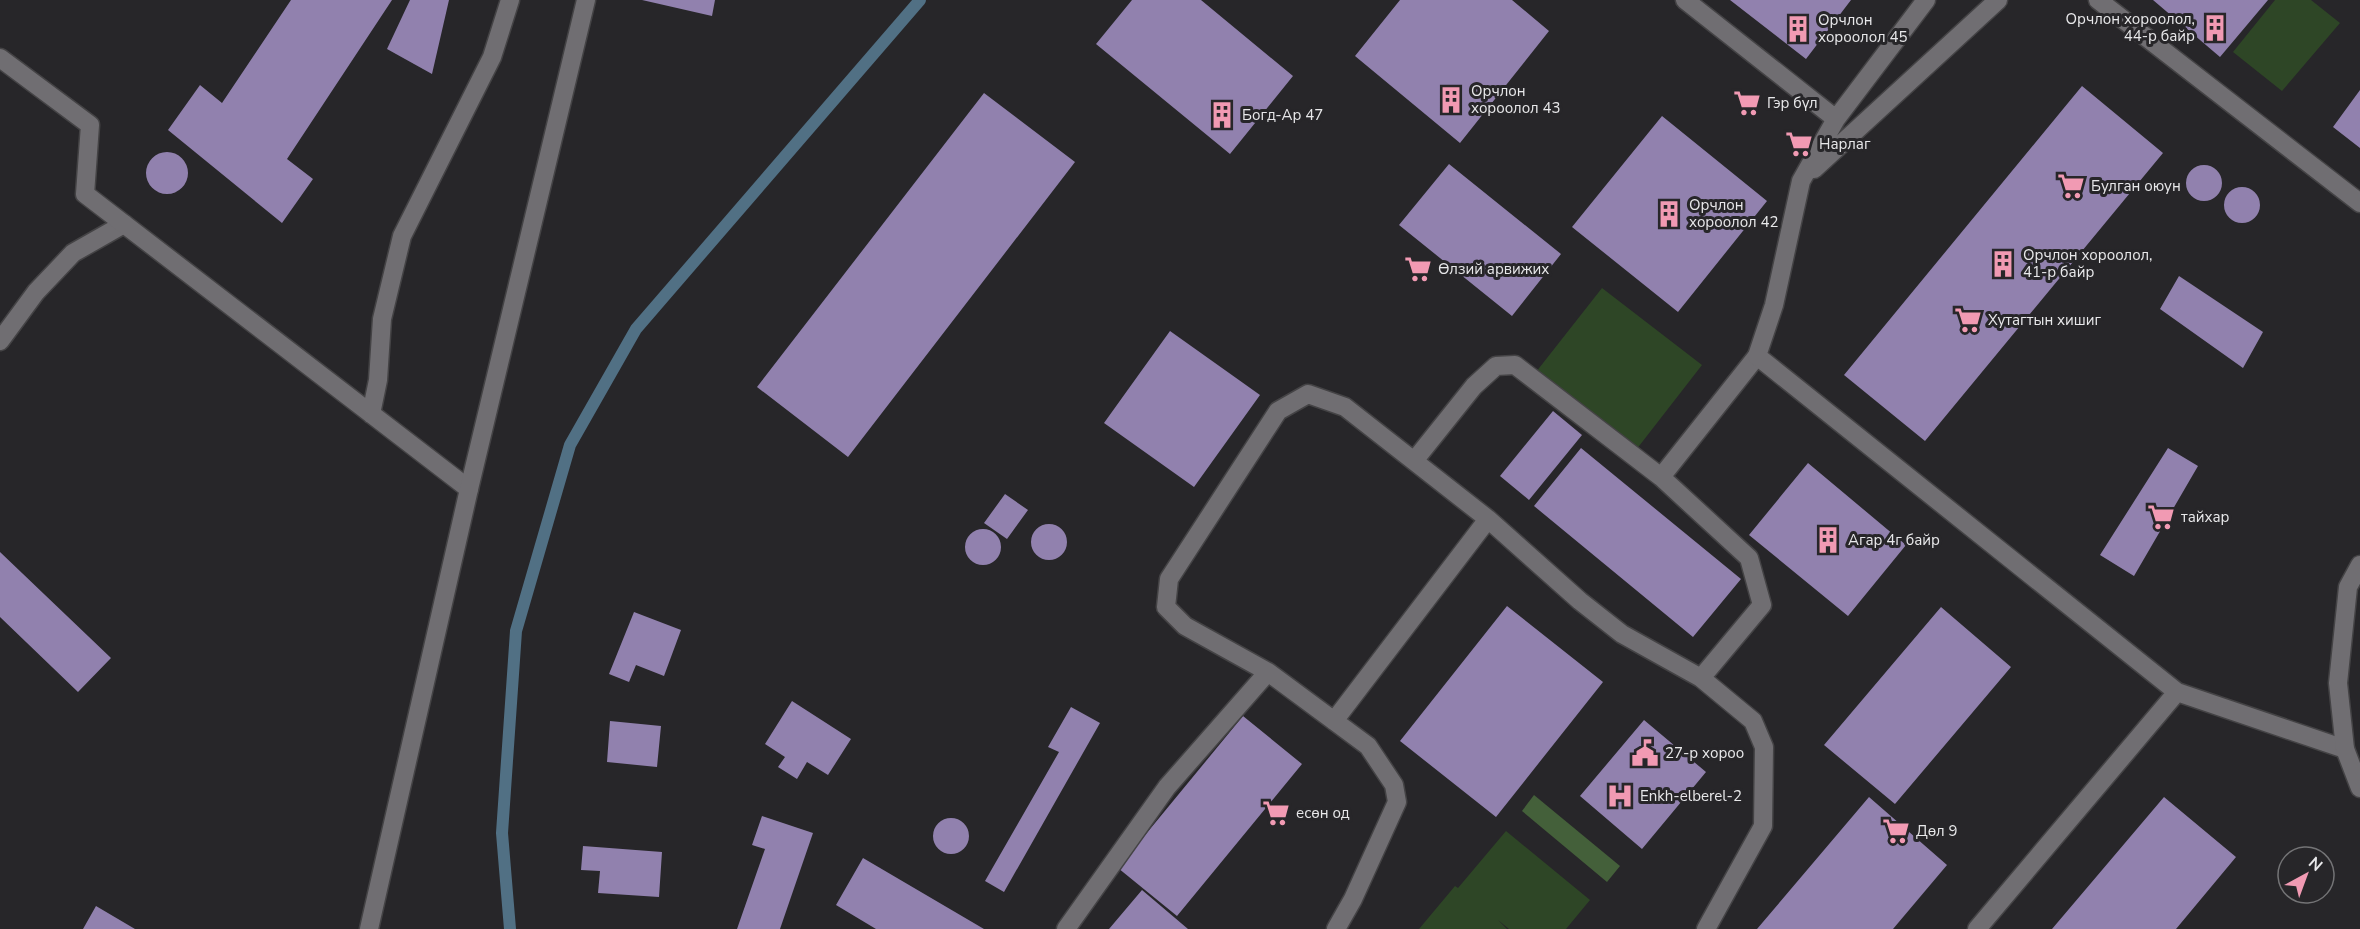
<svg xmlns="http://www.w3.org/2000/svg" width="2360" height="929" font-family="'Nunito Sans',sans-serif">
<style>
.green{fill:#2e4626}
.forest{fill:#44603a}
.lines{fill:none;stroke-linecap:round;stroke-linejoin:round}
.stream{stroke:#517084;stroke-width:12}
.building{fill:#9181ae}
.service-casing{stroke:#444345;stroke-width:21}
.minor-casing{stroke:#444345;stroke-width:21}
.tertiary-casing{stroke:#444345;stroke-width:21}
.service{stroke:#706e72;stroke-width:18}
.minor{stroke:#706e72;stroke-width:18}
.tertiary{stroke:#706e72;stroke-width:18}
.labels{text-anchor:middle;stroke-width:6;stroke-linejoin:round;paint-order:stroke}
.poi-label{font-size:15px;fill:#e8e8ea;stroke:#272629;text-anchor:start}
</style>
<rect width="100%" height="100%" fill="#272629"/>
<path class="green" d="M2275,0h36l29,23 -58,68 -49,-39z
M1602,288l100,77 -66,85 -100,-78z
M1506,831l84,69 -24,29h-57l-11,-9 9,9h-88l36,-43 3,2z"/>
<path class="forest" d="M1534,795l86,71 -13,16 -85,-71z"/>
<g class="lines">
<path class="stream" d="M510,929l-8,-96 14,-202 54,-186 66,-116 284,-329"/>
</g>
<path class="building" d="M291,0h101l-105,159 26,20 -31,44 -114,-93 32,-45 22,18z
M410,0h39l-17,74 -45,-25z
M642,0h73l-3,16z
M1132,0h69l92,76 -63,78 -134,-110z
M1400,0h112l37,31 -89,112 -105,-87z
M1730,0h121l-45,59z
M2153,0h115l-48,57z
M2082,86l81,67 -238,288 -81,-66z
M2360,90v58l-27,-21z
M984,93l91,69 -227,295 -91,-70z
M1662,116l105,85 -89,111 -106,-85z
M146 173a21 21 0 1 1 42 0a21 21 0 1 1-42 0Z
M1449,164l112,90 -49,62 -113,-91z
M2186 183a18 18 0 1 1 36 0a18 18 0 1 1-36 0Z
M2224 205a18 18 0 1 1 36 0a18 18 0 1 1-36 0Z
M2179,276l84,56 -20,36 -83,-59z
M1170,331l90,64 -66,92 -90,-64z
M1553,411l29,24 -53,65 -29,-24z
M1581,448l160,131 -48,58 -159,-131z
M2168,448l30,18 -64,110 -34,-21z
M1808,463l98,82 -58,71 -99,-81z
M1005,494l23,16 -21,29 -23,-16z
M1031 542a18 18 0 1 1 36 0a18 18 0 1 1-36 0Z
M965 547a18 18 0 1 1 36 0a18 18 0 1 1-36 0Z
M0,552l111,106 -33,34 -78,-75z
M1507,606l96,76 -107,135 -96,-76z
M1941,607l70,60 -116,137 -71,-59z
M634,612l47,18 -17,46 -28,-11 -7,17 -20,-8z
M792,701l59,38 -23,36 -21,-13 -10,17 -19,-12 7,-10 -20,-13z
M1071,707l29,16 -96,169 -19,-11 74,-129 -11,-5z
M1243,716l59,48 -125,152 -59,-48z
M1644,720l62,52 -64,77 -62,-53z
M610,721l51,5 -4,41 -50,-5z
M1869,797l78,68 -54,64h-136z
M2164,797l72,60 -60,72h-124z
M762,816l51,17 -33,96h-43l28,-80 -13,-4z
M933 836a18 18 0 1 1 36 0a18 18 0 1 1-36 0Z
M583,846l79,6 -3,45 -61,-4 2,-22 -19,-1z
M863,858l121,71h-108l-40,-24z
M1142,890l46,39h-79z
M96,906l39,23h-52z"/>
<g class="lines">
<defs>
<path id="service" d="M0,341l36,-49 37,-39 51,-29
M1414,461l60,-75 22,-20 19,-1 146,112 88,81 13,47 -61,73
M1661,477l96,-121
M1268,672l-83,-46 -19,-19 3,-28 109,-168 30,-17 37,13 143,112 92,82 42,33 79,44 52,43 11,26 -1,79 -57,103
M1334,721l154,-202
M1066,929l101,-142 101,-115 100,74 26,39 3,17 -44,97 -17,30"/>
<path id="minor" d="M1685,0l151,119 -35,62 -27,124 -17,51 420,336
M2098,0l262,203
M0,58l90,67 -5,69 384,295
M1836,119l90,-119
M1814,169l184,-169
M371,414l7,-34 4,-61 20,-83 90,-179 18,-57
M1977,929l200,-237 168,57"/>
<path id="tertiary" d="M2360,565l-12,22 -10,96 7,66 15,39
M369,929l100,-440 117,-489"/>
</defs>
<use href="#service" class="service-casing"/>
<use href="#minor" class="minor-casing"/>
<use href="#tertiary" class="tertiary-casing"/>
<use href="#service" class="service"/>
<use href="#minor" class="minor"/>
<use href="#tertiary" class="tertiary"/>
</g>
<defs>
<symbol id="building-bare" viewBox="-9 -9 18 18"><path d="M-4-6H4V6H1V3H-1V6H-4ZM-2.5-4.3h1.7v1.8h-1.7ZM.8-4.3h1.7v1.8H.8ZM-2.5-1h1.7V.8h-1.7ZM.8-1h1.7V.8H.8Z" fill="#f19ab3" stroke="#272629" stroke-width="2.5" paint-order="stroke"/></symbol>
<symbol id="supermarket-bare" viewBox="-9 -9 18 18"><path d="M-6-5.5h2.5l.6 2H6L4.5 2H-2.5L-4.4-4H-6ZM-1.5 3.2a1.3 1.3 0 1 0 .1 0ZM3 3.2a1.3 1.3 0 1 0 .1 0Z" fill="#f19ab3" stroke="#272629" stroke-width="2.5" paint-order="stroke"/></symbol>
<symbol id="civic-bare" viewBox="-9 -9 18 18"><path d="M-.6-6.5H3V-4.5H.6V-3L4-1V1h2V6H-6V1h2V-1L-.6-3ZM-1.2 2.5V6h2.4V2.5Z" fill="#f19ab3" stroke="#272629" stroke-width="2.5" paint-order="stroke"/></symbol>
<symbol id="hospital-bare" viewBox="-9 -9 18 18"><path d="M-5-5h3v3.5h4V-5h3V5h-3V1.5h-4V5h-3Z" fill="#f19ab3" stroke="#272629" stroke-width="2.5" paint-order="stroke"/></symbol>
</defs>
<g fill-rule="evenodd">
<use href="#building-bare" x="2196" y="9" width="38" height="38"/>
<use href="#building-bare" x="1779" y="10" width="38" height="38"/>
<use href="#building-bare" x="1432" y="81" width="38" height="38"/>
<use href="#supermarket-bare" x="1728" y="84" width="38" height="38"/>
<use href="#building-bare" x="1203" y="96" width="38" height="38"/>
<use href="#supermarket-bare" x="1780" y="125" width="38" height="38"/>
<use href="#supermarket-bare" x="2052" y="167" width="38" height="38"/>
<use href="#building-bare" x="1650" y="195" width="38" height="38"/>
<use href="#building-bare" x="1984" y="245" width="38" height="38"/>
<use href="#supermarket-bare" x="1399" y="250" width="38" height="38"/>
<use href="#supermarket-bare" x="1949" y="301" width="38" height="38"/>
<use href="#supermarket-bare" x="2142" y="498" width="38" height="38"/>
<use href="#building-bare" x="1809" y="521" width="38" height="38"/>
<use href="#civic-bare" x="1626" y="734" width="38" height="38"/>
<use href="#hospital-bare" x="1601" y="777" width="38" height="38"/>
<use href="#supermarket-bare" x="1257" y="794" width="38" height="38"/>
<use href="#supermarket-bare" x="1877" y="812" width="38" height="38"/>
</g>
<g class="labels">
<g class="poi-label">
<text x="2195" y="24" text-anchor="end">Орчлон хороолол,<tspan x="2195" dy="17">44-р байр</tspan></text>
<text x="1818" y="25">Орчлон<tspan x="1818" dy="17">хороолол 45</tspan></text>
<text x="1471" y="96">Орчлон<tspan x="1471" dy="17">хороолол 43</tspan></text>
<text x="1767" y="108">Гэр бүл</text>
<text x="1242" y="120">Богд-Ар 47</text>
<text x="1819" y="149">Нарлаг</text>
<text x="2091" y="191">Булган оюун</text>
<text x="1689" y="210">Орчлон<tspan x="1689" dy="17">хороолол 42</tspan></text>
<text x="2023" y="260">Орчлон хороолол,<tspan x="2023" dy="17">41-р байр</tspan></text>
<text x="1438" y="274">Өлзий арвижих</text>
<text x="1988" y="325">Хутагтын хишиг</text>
<text x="2181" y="522">тайхар</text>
<text x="1848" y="545">Агар 4г байр</text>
<text x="1665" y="758">27-р хороо</text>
<text x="1640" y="801">Enkh-elberel-2</text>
<text x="1296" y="818">есөн од</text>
<text x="1916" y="836">Дөл 9</text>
</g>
</g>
<g transform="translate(2306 875) rotate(41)"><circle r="28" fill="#272629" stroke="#747476" stroke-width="1.5"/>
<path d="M0-4.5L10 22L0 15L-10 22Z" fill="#f19ab3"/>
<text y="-9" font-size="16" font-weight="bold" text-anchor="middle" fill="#e8e8ea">N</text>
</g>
</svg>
